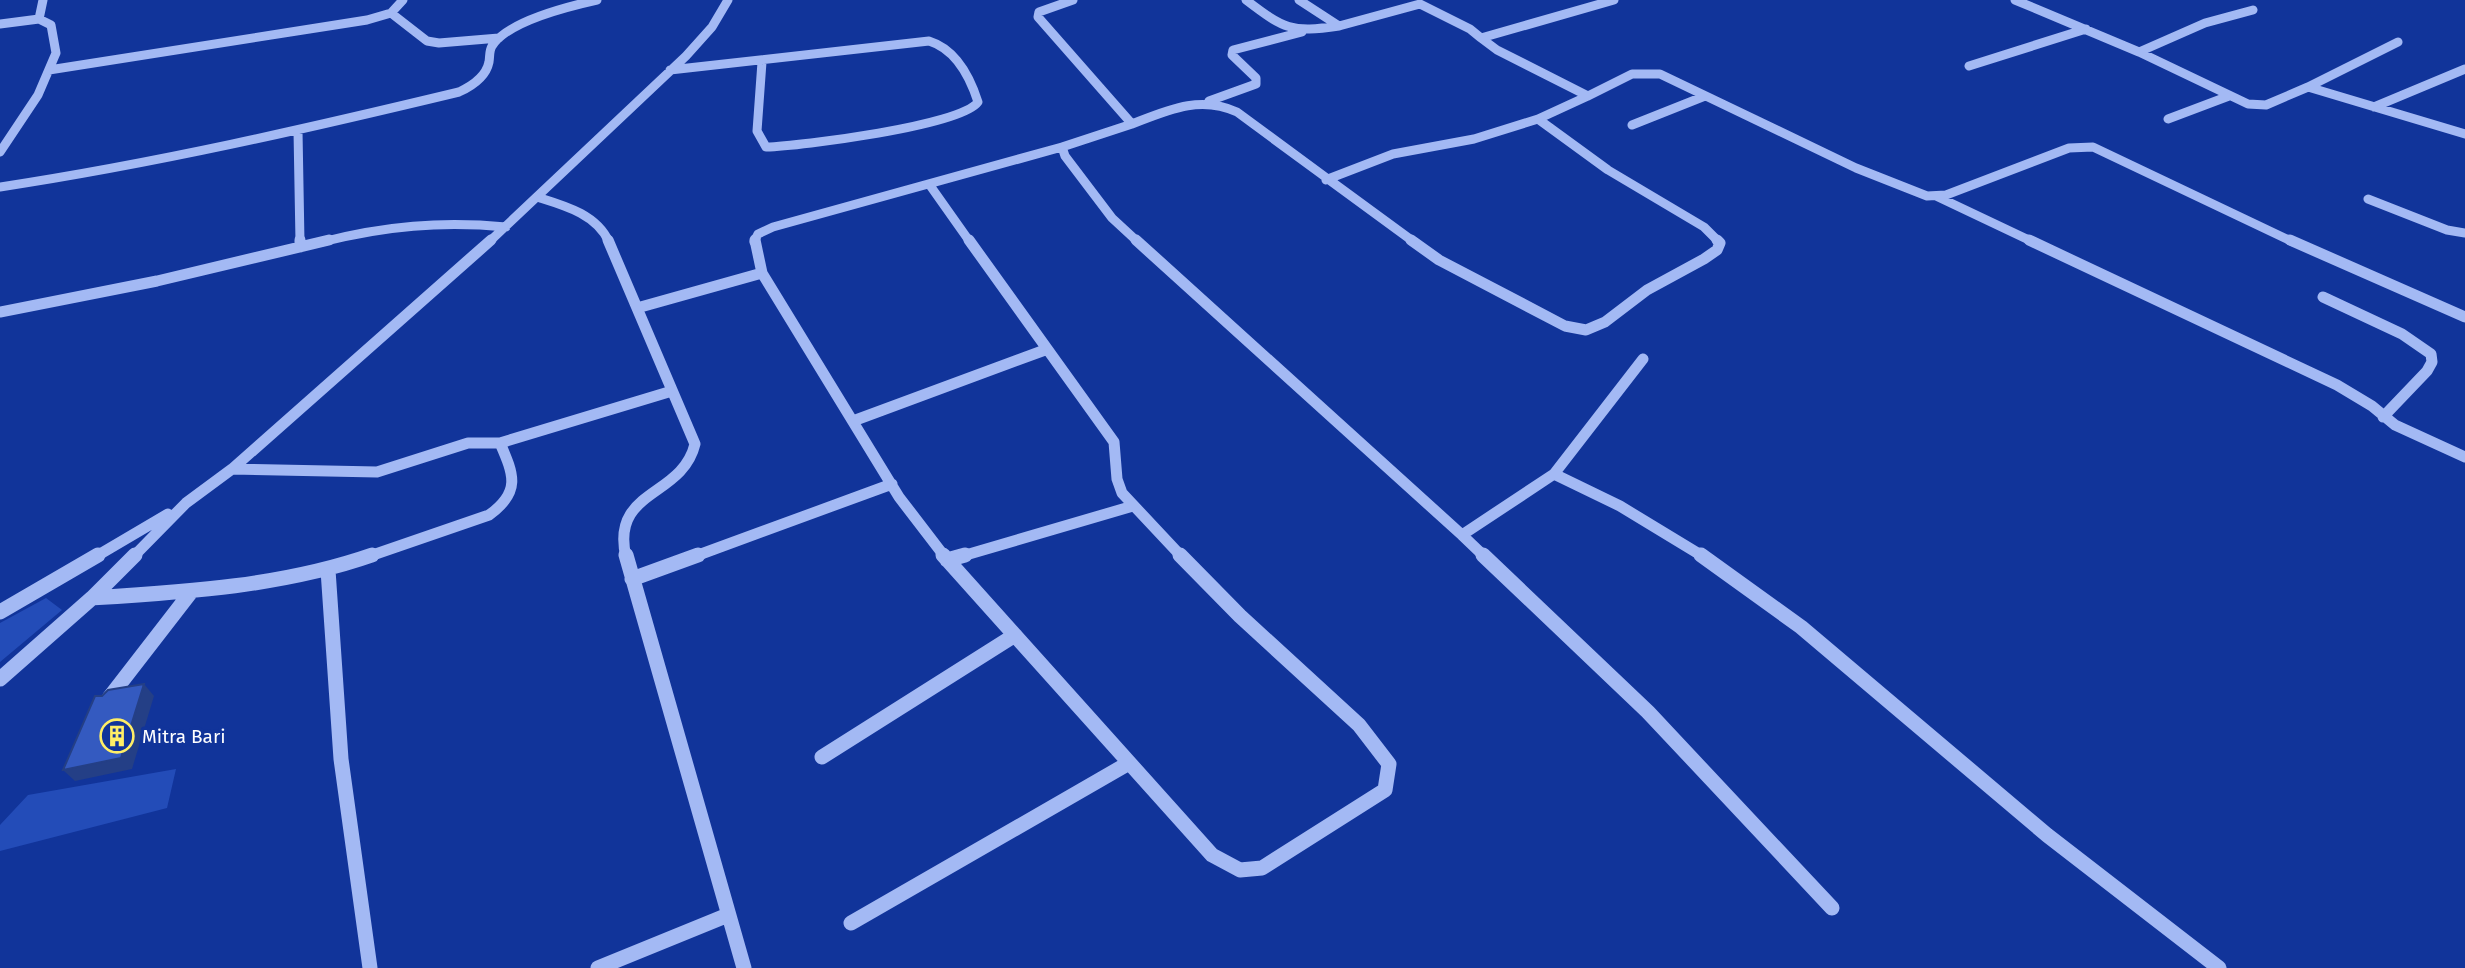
<svg xmlns="http://www.w3.org/2000/svg" width="2465" height="968" font-family="'Fira Sans',sans-serif">
<style>
.green{fill:#234cb8}
.lines{fill:none;stroke-linecap:round;stroke-linejoin:round}
.minor-far2{stroke:#a3b9f4;stroke-width:9}
.minor-far1{stroke:#a3b9f4;stroke-width:11}
.minor{stroke:#a3b9f4;stroke-width:15}
.shaded-wall{fill:#243f86}
.building{fill:#345ac0;stroke:#243f86;stroke-width:2}
.labels{text-anchor:middle;stroke-width:7;stroke-linejoin:round;paint-order:stroke}
.poi-label{font-size:19px;fill:#fff;stroke:#11349a;text-anchor:start}
</style>
<rect width="100%" height="100%" fill="#11349a"/>
<path class="green" d="M46,598l16,12 -62,52v-39z
M176,769l-9,39 -167,43v-26l28,-30z"/>
<g class="lines">
<path class="minor-far2" d="M1073,0l-34,12 -1,5 94,107 -70,23 3,9 47,62 26,24
M1246,0c38,29 45,33 93,26
M1299,0l40,26 81,-22 50,25 11,9 133,-38
M2015,0l124,52 109,52 18,1 42,-18 157,47
M391,13l36,28 12,2 60,-5
M39,19l4,-19
M0,24l39,-5 12,6 5,28 -18,42 -38,57
M1481,38l16,12 91,46 44,-22h28l196,94 71,28 19,-1 123,-47 24,-1 200,95
M2139,52l66,-29 48,-13
M1969,66l117,-37
M49,70l318,-50 24,-7 12,-13
M670,70l259,-29c26,8 41,36 49,61 -17,24 -178,44 -212,45l-9,-16 5,-69
M2308,87l90,-45
M1209,101l47,-17v-6l-24,-23 1,-5 69,-18
M2374,107l91,-38
M1538,119l50,-23
M2168,119l61,-23
M1132,124c36,-14 68,-29 105,-12l91,67
M1632,125l73,-29
M298,131l2,111
M1328,179l86,63
M1328,179l65,-25 81,-15 64,-20 70,51 96,57 15,15
M1326,180l2,-1
M929,184l41,58
M0,187c157,-24 305,-58 459,-95 13,-6 27,-15 30,-30 1,-6 0,-11 3,-16 16,-25 78,-40 105,-46
M1936,196l97,46
M540,198c26,8 57,17 69,44
M2368,199l79,31 18,3
M322,242c63,-16 119,-21 184,-15
M489,242l197,-186 26,-29 16,-27
M754,242l4,-8 15,-7 289,-80"/>
<path class="minor-far1" d="M300,240v7
M608,240l87,204c-13,54 -85,45 -69,113
M969,240l145,202 3,37 5,14 60,64
M1136,240l326,295 92,-61 66,32 84,51
M1411,240l28,20 126,66 21,4 19,-8 42,-32 57,-31 13,-9 3,-7 -3,-3
M2029,240l308,145 35,21 23,19 70,32
M2290,240l175,77
M762,273l137,224 46,60
M2323,297l79,37 29,20 1,8 -5,9 -44,46
M637,308l125,-35 -7,-33
M0,312l157,-31 172,-41
M853,421l192,-71
M500,443l172,-52
M232,469l145,3 91,-29h32c14,32 21,49 -11,72l-122,42
M1554,474l89,-115
M1462,535l23,22
M95,557l73,-43
M133,557l53,-54 46,-34 259,-229
M693,557l199,-73
M959,557l174,-51"/>
<path class="minor" d="M626,555l118,413
M943,555l269,300 28,15 22,-2 123,-78 4,-26 -30,-39 -119,-109 -60,-61
M1483,555l165,157 184,196
M1701,555l100,72 246,208 172,133
M947,560l18,-5
M328,570l13,189 29,209
M632,579l66,-24
M92,598c94,-6 191,-12 280,-43
M0,612l98,-57
M0,679l92,-81 43,-43
M109,698l82,-106
M822,757l193,-122
M851,923l278,-160
M598,968l130,-53"/>
</g>
<path class="shaded-wall" d="M144,684l10,12 -22,73 -57,12 -12,-11z"/>
<path class="building" d="M144,684l-23,74 -58,12 32,-74h7l6,-6z"/>
<defs>
<symbol id="building-ring" viewBox="-11 -11 22 22"><circle r="9.5" fill="#11349a" stroke="#fe6" stroke-width="1.5"/><path d="M-4-6H4V6H1V3H-1V6H-4ZM-2.5-4.3h1.7v1.8h-1.7ZM.8-4.3h1.7v1.8H.8ZM-2.5-1h1.7V.8h-1.7ZM.8-1h1.7V.8H.8Z" fill="#fe6"/></symbol>
</defs>
<g fill-rule="evenodd">
<use href="#building-ring" x="98" y="717" width="38" height="38"/>
</g>
<g class="labels">
<g class="poi-label">
<text x="142" y="743">Mitra Bari</text>
</g>
</g>
</svg>
